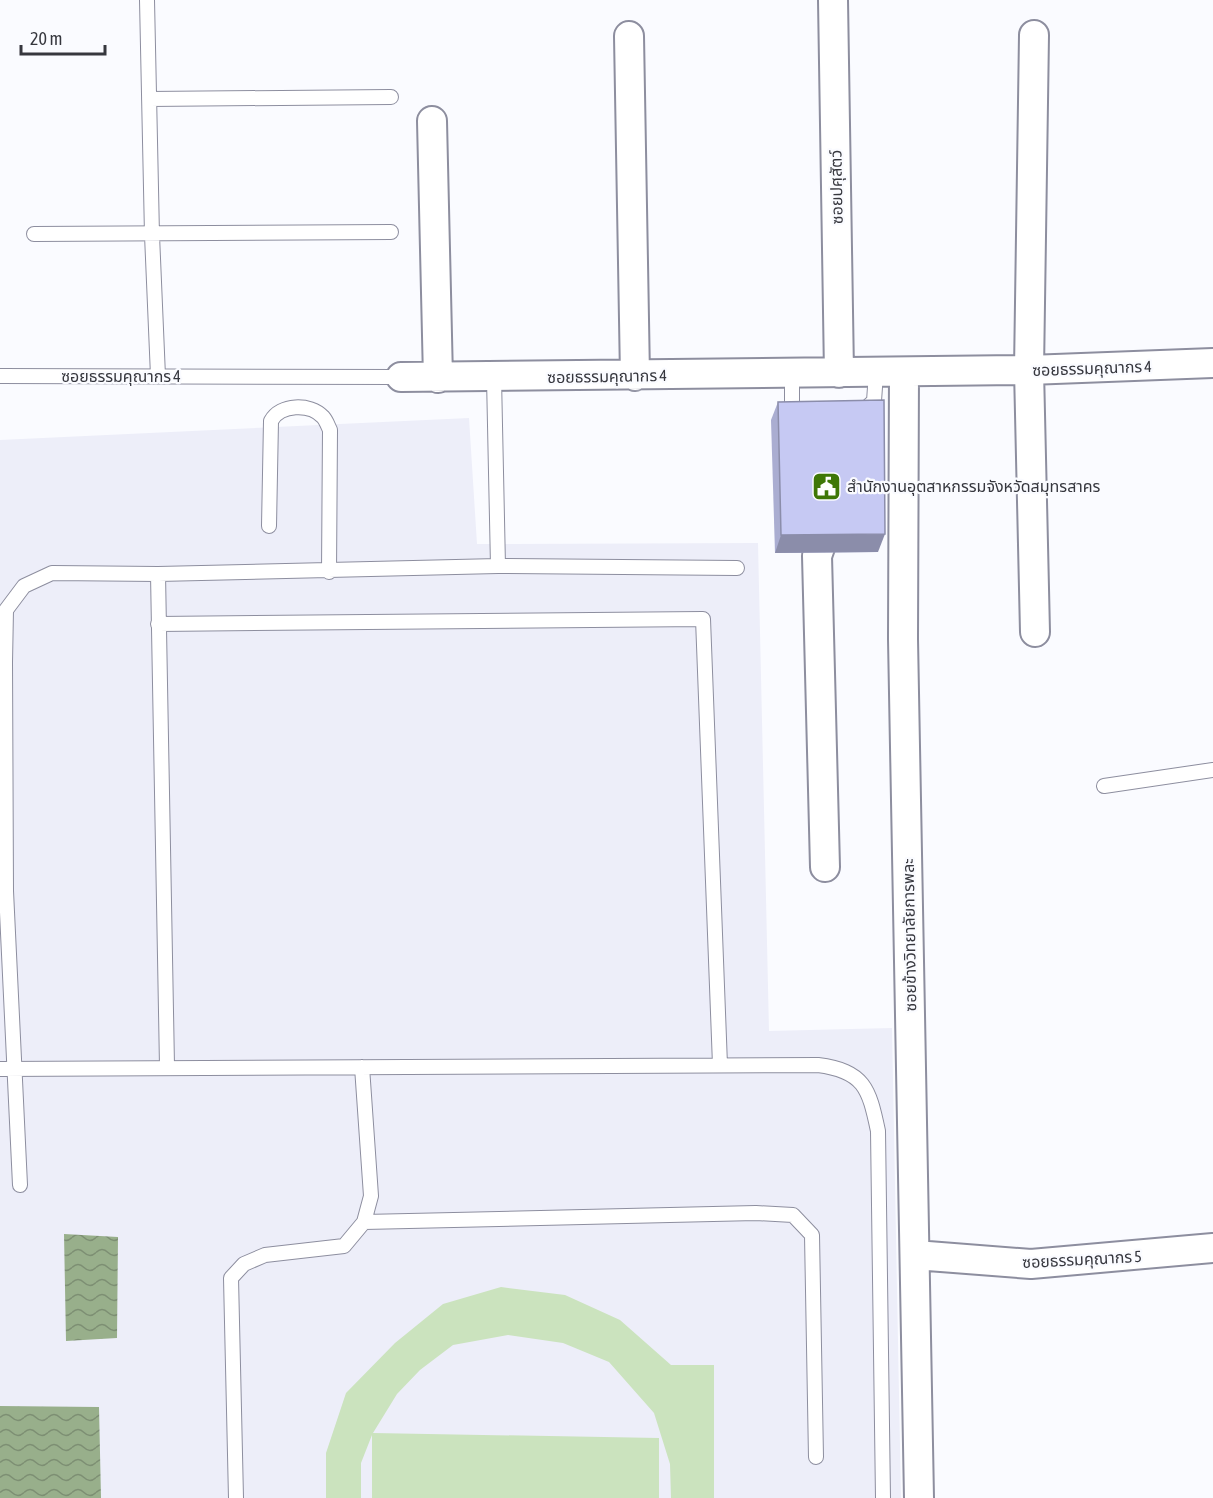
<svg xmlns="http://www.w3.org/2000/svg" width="1213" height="1498" font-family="'Asap Condensed','Noto Sans Thai',sans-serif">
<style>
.built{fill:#edeef9}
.garden{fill:#cbe3be}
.water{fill:url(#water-waves)}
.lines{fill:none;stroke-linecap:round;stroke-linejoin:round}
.service-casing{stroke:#8d8e9f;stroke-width:16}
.minor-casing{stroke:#8d8e9f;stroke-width:32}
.service{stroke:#fff;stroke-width:14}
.minor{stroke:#fff;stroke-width:28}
.wall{fill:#aaadd1}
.shaded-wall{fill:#8b8daa}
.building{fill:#c6c9f3;stroke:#8b8daa;stroke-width:1.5}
.labels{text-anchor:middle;stroke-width:4.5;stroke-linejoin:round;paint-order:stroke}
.street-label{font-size:16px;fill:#36373e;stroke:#fafbff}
.poi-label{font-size:16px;fill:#36373e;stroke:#fafbff;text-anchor:start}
</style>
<defs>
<pattern id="water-waves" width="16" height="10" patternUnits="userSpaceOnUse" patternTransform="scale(1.5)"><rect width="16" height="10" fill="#98af8b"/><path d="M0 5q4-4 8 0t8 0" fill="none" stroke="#7d8f73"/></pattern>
</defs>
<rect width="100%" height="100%" fill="#fafbff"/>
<path class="built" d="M469,418l8,126 281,-1 11,488 123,-3 9,470h-901v-1058z"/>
<path class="garden" d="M501,1287l64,8 55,25 51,45h43v133h-43l-1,-34 -16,-51 -45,-51 -46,-19 -55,-8 -55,10 -33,25 -23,24 -24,39 286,5v60h-287v-63l-11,28v35h-35v-45l20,-60 49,-50 48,-39z"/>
<path class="water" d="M64,1234l54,3 -1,101 -51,3z
M0,1406l99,1 2,91h-101z"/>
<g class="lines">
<defs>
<path id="service" d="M147,0l5,235 6,141
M149,99l242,-2
M34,234l357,-2
M792,374v46
M0,376l401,1
M494,378l4,188
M860,411l4,-1 10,-9 2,-28
M269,526l2,-105c9,-17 39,-18 52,-4 3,3 5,9 7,13l-1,142
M158,574l9,492
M158,624l545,-5 17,446
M1104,786l109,-16
M0,1069l818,-4c46,6 51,23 60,66l5,367
M20,1185l-14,-294 -1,-229 1,-52 18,-24 28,-13 106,1 340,-8 239,2
M364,1222l392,-9 37,2 19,20 4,222
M236,1498l-5,-220 13,-14 21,-9 79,-9 20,-24 7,-26 -9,-129"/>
<path id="minor" d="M833,0l6,373
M1034,35l-5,335 6,262
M629,36l6,340
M432,121l6,257
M904,372l-1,267 16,859
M401,377l628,-7 184,-7
M825,867l-8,-311 6,-17 13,-8h8
M915,1255l116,9 182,-16"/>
</defs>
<use href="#service" class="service-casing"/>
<use href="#minor" class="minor-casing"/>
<use href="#service" class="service"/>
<use href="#minor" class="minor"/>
</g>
<path class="wall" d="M778,402l100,150 -103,1 -4,-133z"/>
<path class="shaded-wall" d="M885,534l-7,18 -103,1 6,-18z"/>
<path class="building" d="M884,400l1,134 -104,1 -3,-133z"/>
<defs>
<symbol id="civic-square" viewBox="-11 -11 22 22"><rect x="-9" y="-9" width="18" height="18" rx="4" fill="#3f7707" stroke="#fafbff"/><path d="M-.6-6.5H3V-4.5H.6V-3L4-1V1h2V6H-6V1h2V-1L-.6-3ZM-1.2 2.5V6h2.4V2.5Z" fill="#fff"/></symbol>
</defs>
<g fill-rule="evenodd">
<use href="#civic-square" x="810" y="470" width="33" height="33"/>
</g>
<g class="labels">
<g class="street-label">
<text transform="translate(836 187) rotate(-91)" y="6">ซอยปศุสัตว์</text>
<text transform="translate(1092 368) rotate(-2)" y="6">ซอยธรรมคุณากร 4</text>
<text x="121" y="382">ซอยธรรมคุณากร 4</text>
<text transform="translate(607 376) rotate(-1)" y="6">ซอยธรรมคุณากร 4</text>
<text transform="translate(909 935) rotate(-91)" y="6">ซอยข้างวิทยาลัยการพละ</text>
<text transform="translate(1082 1259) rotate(-3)" y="6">ซอยธรรมคุณากร 5</text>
</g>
<g class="poi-label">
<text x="847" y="492">สำนักงานอุตสาหกรรมจังหวัดสมุทรสาคร</text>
</g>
</g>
<path d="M21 45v9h84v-9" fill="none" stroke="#36373e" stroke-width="3"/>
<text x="30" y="45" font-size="18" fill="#36373e" stroke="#fafbff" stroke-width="4.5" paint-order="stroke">20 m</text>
</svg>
